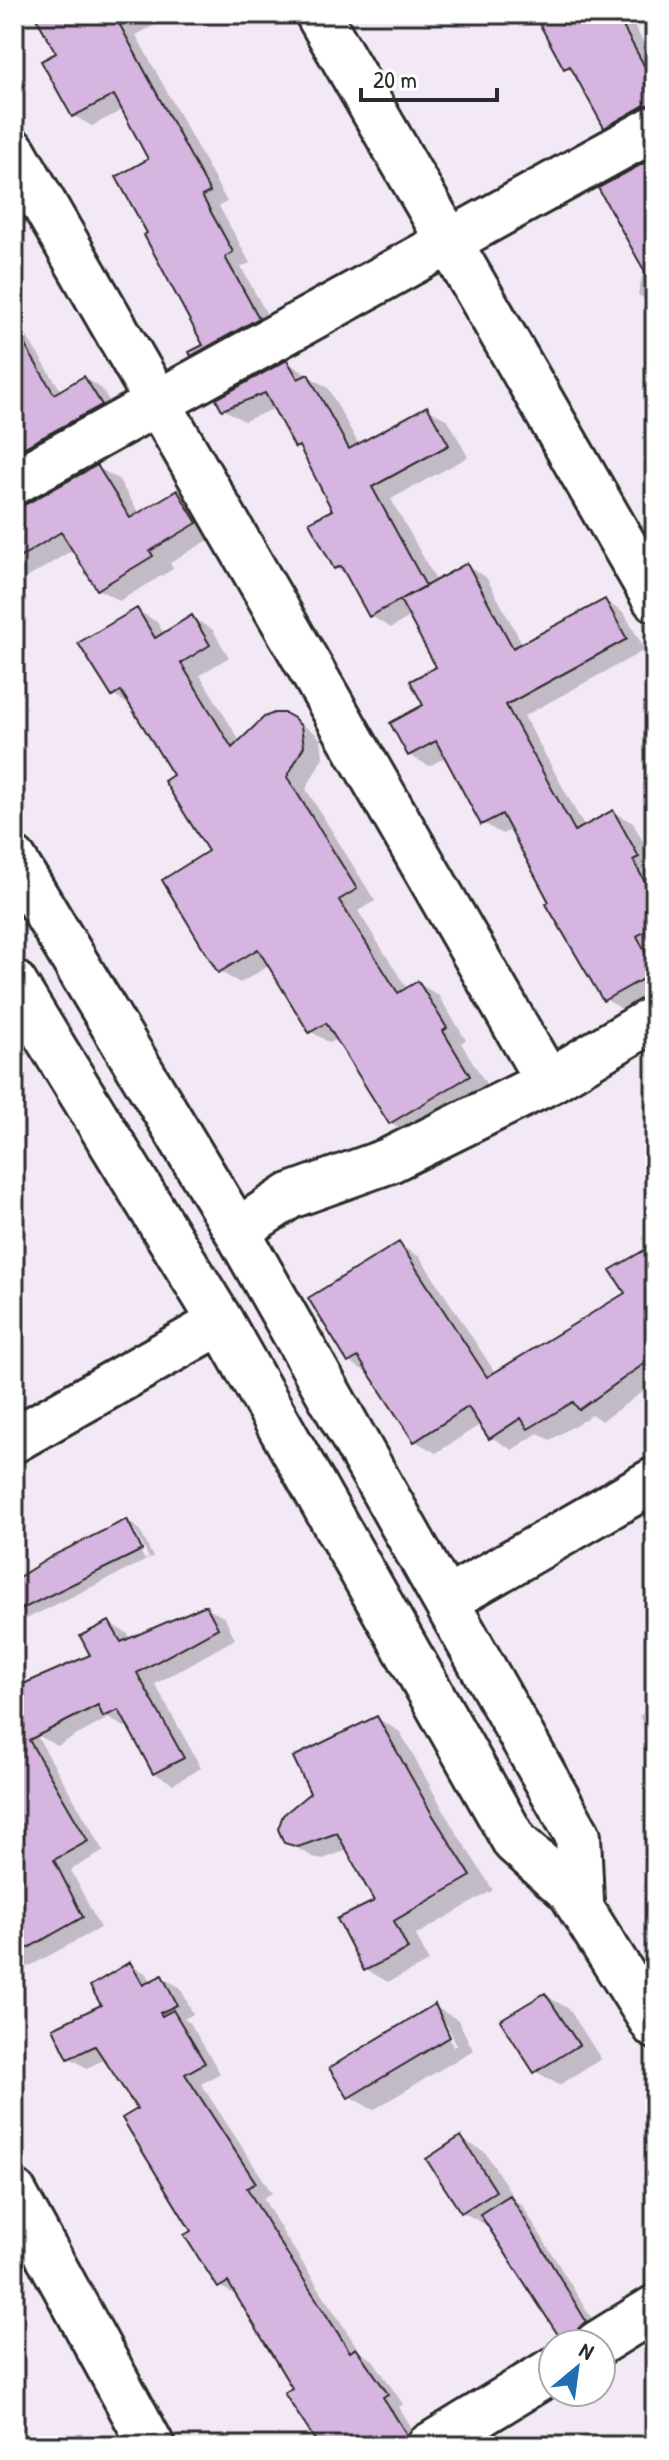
<svg xmlns="http://www.w3.org/2000/svg" width="669" height="2460" font-family="'Patrick Hand',sans-serif">
<style>
.shadow{fill:#0003;fill-rule:evenodd}
.building{fill:#d6b5e1;stroke:#2b2b2b;stroke-width:2}
.lines{fill:none;stroke-linecap:round;stroke-linejoin:round}
.minor-casing{stroke:#2b2b2b;stroke-width:50}
.minor{stroke:#fff;stroke-width:44}
</style>
<rect width="100%" height="100%" fill="#f3e9f6"/>
<filter id="ink" filterUnits="userSpaceOnUse"><feTurbulence type="fractalNoise" baseFrequency=".0125" numOctaves="2"/><feDisplacementMap in="SourceGraphic" scale="16" xChannelSelector="R" yChannelSelector="G"/><feConvolveMatrix kernelMatrix="1 2 1 2 8 2 1 2 1" color-interpolation-filters="sRGB"/></filter>
<g filter="url(#ink)">
<path class="shadow" d="M36,14h140l-40,21 91,167 -8,4 31,57 -9,4 34,62 -65,35 -17,-10 13,-8 -56,-112 1,-74 -27,-51 -32,17 -18,-10 -15,-62z
M536,14h92l27,50v57l-30,17 -19,-12 -29,-52 -11,-7z
M655,159v145l-17,-9 6,-28z
M14,323l6,3 42,66 22,-14 17,10 17,27 -81,45 -17,-10 -6,-10z
M287,362l41,26 31,57 68,-36 21,11 20,37 -77,42 46,83 30,-16 19,11 37,68 82,-44 19,12 21,37 -121,66 61,112 28,-16 20,11 22,41v129l-31,17 -19,-11 -92,-170 -11,5 -19,-11 -37,-66 -17,9 -20,-11 30,-88 -28,-51 -20,12 -20,-12 -23,-41 -12,-7 -1,-58 -32,-59 -6,-4 -21,-39 -32,13 -21,-12z
M97,467l21,12 22,36 37,-23 21,12 19,31 -47,28 3,6 -54,32 -21,-12 -24,-40 -60,37v-66l13,-14z
M137,610l20,12 7,12 28,-16 20,11 17,28 -29,18 41,68 52,-23 21,12 7,7 2,18 -17,32 69,112 -17,10 50,79 10,-7 20,12 28,45 -5,3 27,44 -78,47 -20,-12 -52,-84 -8,5 -20,-12 -40,-66 -30,18 -20,-11 -9,-120 -35,-76 -42,-68 -21,-13z
M399,1245l21,12 76,117 131,-80 28,-48v137l-53,38 -10,-6 -42,25 -12,-7 -26,17 -21,-13 -10,-13 -45,29 -21,-12 -45,-67 -21,-12z
M127,1521l12,8 14,28 -139,68v-42zM129,1529h5l15,29 -4,2z
M206,1607l19,11 10,21 -80,45 46,84 -28,16 -19,-11 -25,-49 -5,3 -15,-9 -52,28 -21,-12 68,117 -33,19 29,58 -72,39 -14,-8v-237l79,-66 16,-33 19,11 3,6z
M655,1707v36l-16,-27z
M377,1718l23,14 54,97 39,61 -77,45 13,27 -41,20 -23,-13 11,-67 -28,-52 -25,9h-7l-24,-14 20,-52z
M130,1965l17,9 5,9 10,-5 18,9 13,27 -9,5 6,4 30,50 -19,11 71,109 -9,5 21,36 76,118 13,8 30,44 -4,3 24,39h-98l-30,-57 -58,-93 -17,-10 -80,-176 -35,-51 -18,9 -17,-10z
M545,1995l24,14 32,50 -42,26 -24,-14z
M435,2007l23,13 15,30 -100,60 -24,-14zM443,2025h4l10,20 -4,1z
M461,2139l24,13 31,49 6,4 76,124 -12,15h-20l-77,-120 -3,1 -24,-13z"/>
<path class="building" d="M34,14h80l96,178 -8,4 31,56 -8,5 34,61 -68,38 -2,-4 14,-7 -59,-110 3,-2 -31,-56 32,-18 -34,-64 -42,22 -31,-56 15,-8z
M534,14h82l39,71v18l-12,3 -39,22 -34,-62 -6,3z
M655,157v133l-57,-102z
M14,327l40,67 30,-18 18,29 -88,48z
M287,360l11,19 10,-5 41,75 78,-43 22,39 -77,42 54,99 -57,31 -28,-51 -7,3 -25,-47 23,-12 -33,-64 -4,2 -30,-55 -43,17 -6,-11z
M97,465l33,53 47,-28 20,33 -47,28 3,5 -56,34 -36,-58 -47,29v-54l12,-3z
M467,563l46,85 92,-49 22,40 -121,66 69,126 38,-21 26,47 -6,3 22,41v25l-18,10 18,36 -52,29 -57,-97 3,-2 -47,-88 -21,11 -45,-84 -28,15 -18,-33 33,-18 -13,-24 26,-14 -36,-67z
M137,608l18,30 37,-23 18,30 -29,18 51,85 32,-31 10,-4h11l9,5 7,8 3,20 -17,31 70,112 -18,11 59,93 20,-12 29,47 -4,3 27,45 -81,48 -63,-101 -17,10 -51,-84 -40,24 -56,-93 46,-29 -44,-70 9,-6 -52,-84 -9,6 -34,-54z
M399,1242l88,135 138,-84 -15,-23 45,-26v112l-76,54 -6,-8 -45,27 -7,-11 -32,21 -21,-32 -54,35 -56,-85 -10,6 -40,-65z
M127,1519l15,31 -128,63v-33l40,-25z
M206,1605l12,23 -81,45 47,85 -31,16 -34,-64 -16,7 -5,-12 -69,35 59,101 -34,19 29,57 -69,39v-268l76,-33 -10,-19 29,-15 12,21z
M377,1716l55,98 39,62 -77,45 14,28 -44,22 -27,-52 37,-18 -37,-68 -39,14 -14,-4 -6,-14 5,-14 27,-22 -17,-36z
M130,1962l13,23 19,-10 15,30 -17,8 2,3 11,-6 32,53 -20,11 71,109 -9,5 20,34 83,130 6,-4 32,46 -5,3 24,38 -3,11h-85l-35,-53 8,-5 -64,-106 -10,6 -34,-53 7,-4 -69,-113 15,-9 -42,-63 -27,13 -15,-31 48,-23 -11,-19z
M545,1993l34,52 -45,28 -34,-53z
M435,2004l15,33 -102,61 -19,-30z
M461,2136l35,55 -35,22 -35,-54z
M510,2195l76,126 -11,11 -3,12h-8l-84,-130z"/>
<g class="lines">
<defs>
<path id="minor" d="M318,14l337,585
M14,152l534,930
M14,482l641,-354
M14,860l223,371 341,605 3,65
M14,983l207,339 294,520 66,59
M237,1231l53,-35 98,-35 160,-79 107,-64
M14,1440l207,-118
M447,1600l208,-120
M570,1891l85,135
M14,2193l138,253
M597,2344l58,-36
M429,2446l124,-76"/>
</defs>
<use href="#minor" class="minor-casing"/>
<use href="#minor" class="minor"/>
</g>
</g>
<rect width="669" height="2460" fill="none" stroke="#fff" stroke-width="48"/>
<rect x="24" y="24" width="621" height="2412" fill="none" stroke="#2b2b2b" stroke-width="3" filter="url(#ink)"/>
<g transform="translate(577 2368) rotate(29)"><circle r="38" fill="#ffffff" stroke="#aaaaaa" stroke-width="2"/>
<path d="M0-6L14 30L0 20L-14 30Z" fill="#1f6fb2"/>
<text y="-12" font-size="22" font-weight="bold" text-anchor="middle" fill="#2b2b2b">N</text>
</g>
<path d="M361 88v12h136v-12" fill="none" stroke="#2b2b2b" stroke-width="4"/>
<text x="373" y="88" font-size="24" fill="#2b2b2b" stroke="#ffffff" stroke-width="6" paint-order="stroke">20 m</text>
</svg>
